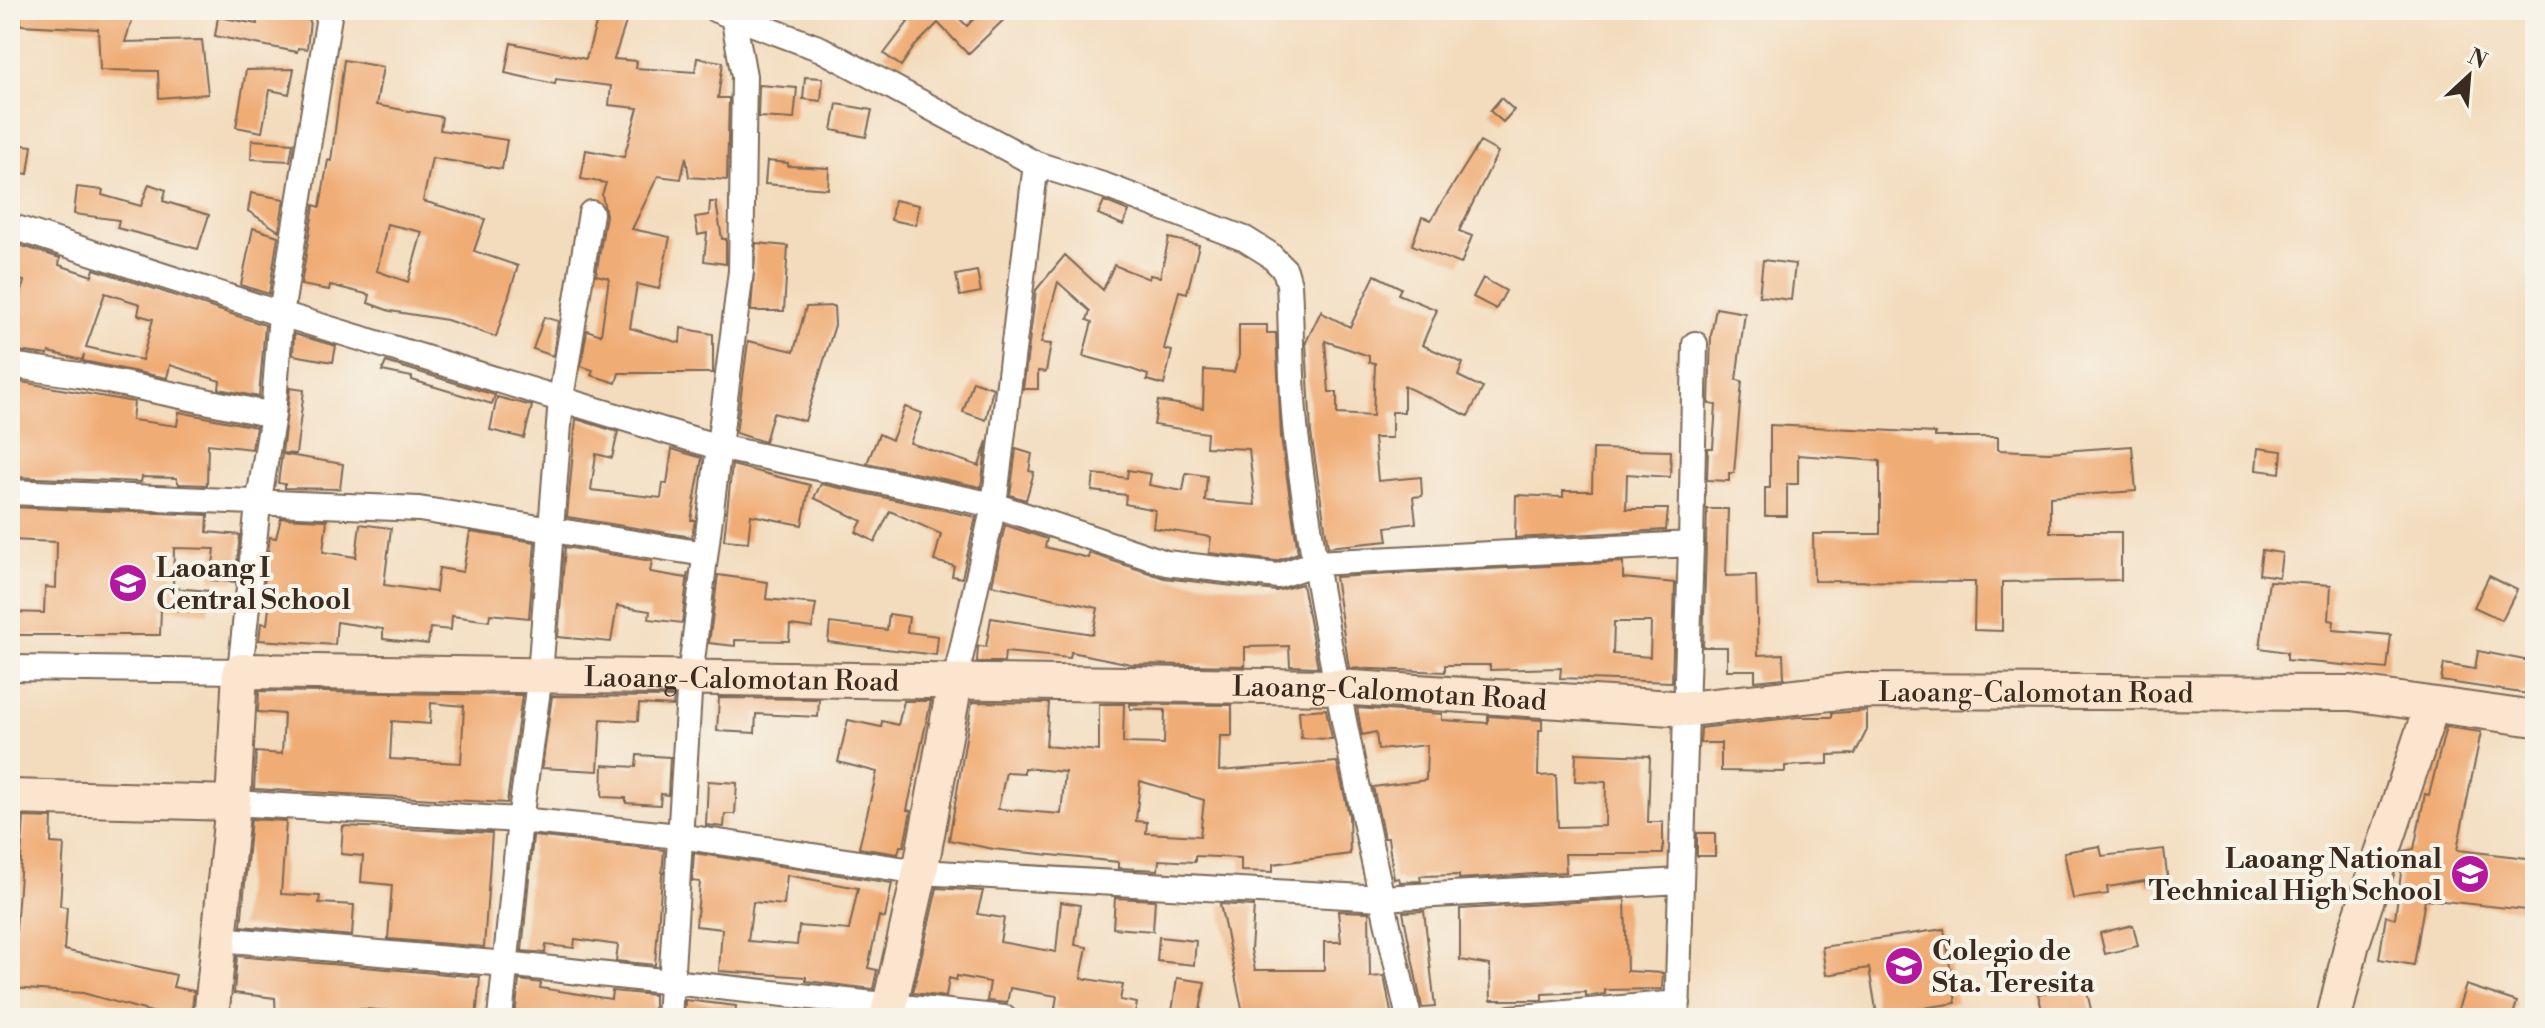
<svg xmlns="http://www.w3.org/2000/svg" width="2545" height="1028" font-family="'Libre Bodoni',serif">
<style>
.building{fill:#f0ac75;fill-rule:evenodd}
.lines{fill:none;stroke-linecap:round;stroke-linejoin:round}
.street-casing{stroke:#7b6856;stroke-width:28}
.secondary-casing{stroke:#7b6856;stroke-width:38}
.street{stroke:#fff;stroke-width:24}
.secondary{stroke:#fce5cf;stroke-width:34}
.labels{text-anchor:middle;stroke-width:8;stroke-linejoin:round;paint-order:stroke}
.poi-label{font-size:28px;font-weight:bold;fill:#3b2a1e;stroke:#f7f3e8;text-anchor:start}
.street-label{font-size:28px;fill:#3b2a1e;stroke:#f7f3e8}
</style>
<rect width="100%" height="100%" fill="#f7f3e8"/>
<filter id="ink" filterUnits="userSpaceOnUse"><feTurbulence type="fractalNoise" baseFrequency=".0125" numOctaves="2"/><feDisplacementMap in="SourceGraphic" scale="16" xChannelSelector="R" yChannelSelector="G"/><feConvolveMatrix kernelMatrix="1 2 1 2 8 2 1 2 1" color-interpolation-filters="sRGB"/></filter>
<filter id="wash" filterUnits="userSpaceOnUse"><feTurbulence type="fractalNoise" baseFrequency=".006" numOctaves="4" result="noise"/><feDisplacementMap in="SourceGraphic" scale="32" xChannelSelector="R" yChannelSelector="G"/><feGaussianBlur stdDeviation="1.8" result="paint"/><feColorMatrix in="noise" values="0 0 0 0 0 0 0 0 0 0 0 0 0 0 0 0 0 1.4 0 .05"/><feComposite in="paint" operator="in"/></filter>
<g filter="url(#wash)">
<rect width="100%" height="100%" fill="#f3dcbd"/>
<g id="blocks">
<path class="building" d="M21,10h114l-10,32 77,-2 6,54 -49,4 -1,-27 -58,-1 -2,-41 -77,-4z
M274,10l1,5 35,5 -3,29 -9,-1 -1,4 -82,-16 3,-19 39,7 -1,-13z
M600,10h30l-16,49 23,2 -1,7 59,4 2,-14 26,4 -5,36h11l-2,82 -38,-3 -3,-20 -5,22 -23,-3 -26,53 38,8 -11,52 -22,-5 -7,44 50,15 1,-15 32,6v39h-94l-3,10 -25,-8 2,-5 -12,-4 6,-36 14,5 8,-57 -13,-3 10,-60 -4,-20 4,-12 -25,-4 5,-29 38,7 14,-49 -29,-3 2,-19 -55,-7 -1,5 -50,-11 6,-30 75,16z
M896,10h55l16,16 15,-16h32l-46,44 -30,-31 -24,24 -13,19 -17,-12 24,-32z
M344,60l39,7 -7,38 66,12 -2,13 67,10 -5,29 -70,-11 -9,43 62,18 -11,32 44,15 -22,71 -49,-17 -57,-9 -22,-8 2,-8 -40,-10 -1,5 -28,-5 13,-80 6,2 8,-47 3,1zM387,224l35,8 -14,50 -31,-11z
M294,69l-5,25 -19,-4 -8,42 -26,-5 10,-57z
M805,77l18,1 -2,23 -18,-2z
M759,85l38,3 -3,31 -36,-2z
M1501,98l13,12 -11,12 -13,-11z
M837,104l35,6 -6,27 -34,-7z
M252,140l41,3 -3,18 -39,-2z
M1480,142l18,10 -39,79 13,5 -11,28 -49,-19 10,-28 9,3z
M12,144l20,2 -4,28 -18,-3z
M767,161l21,2v3l41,2 -1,21 -63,-5z
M149,184l17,6 -3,11 46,14 -11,34 -81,-21 2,-8 -45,-6 3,-27 26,3 -1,5 39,11z
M251,193l33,6 -5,32 -31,-20z
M894,200l25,5 -3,20 -25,-5z
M1104,201l25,10 -6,14 -25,-11z
M710,202h6l6,37h4v25l-22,-3 3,-28 -9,2 -3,-18 14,-2z
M253,228l25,8 -9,58 -28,-9z
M1169,238l30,7 -12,48 -8,-2 -15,58 8,2 -8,34 -17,-5 1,-5 -20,-7 -45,-12 9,-34 -5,-2 3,-9 -32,-29 -17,61 10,1 -5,28 -8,-1v18h-15l13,-99 29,-35 38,35 11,-25 35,14 1,-4 10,2z
M10,242l50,16 -1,7 33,11 2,-7 171,56 -6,72 -40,-8 1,-8 -50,-16 -3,13 -84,-17 1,-7 -2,6 -33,-8 -1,3 -38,-5v-23l4,1 10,-47 -14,-3zM105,293l35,11 -2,11 15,4 -11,41 -56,-13z
M756,243l32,3 -4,65h-33z
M1763,260l32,4 -4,36 -32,-4z
M977,271l4,21 -21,4 -4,-21z
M1375,275l26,13 -3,6 39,16 -15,35 41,18 -5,13 25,12 -15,28 -64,-30v26h-12v26h-18l4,43 43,-4 1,19 -9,1 3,26 -30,4 2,14 -60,6 -17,-114 -5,-91 16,-33v4l28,14zM1325,341l44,15v6l6,1 -2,53 -36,-2v-22h-8z
M1483,278l23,13 -10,18 -23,-12z
M834,306l1,19 -30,96 -32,-8 -8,29 -29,-9 12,-92 46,10 12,-44z
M1716,308l29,5 -9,67 6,1 -8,92h-5v8l-22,-1 1,-32h5l3,-43 -7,-1 2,-69z
M544,317l14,4 -5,35 -20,-7z
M1239,325h28v8h9l5,104 17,116 -22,8 -67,-8 2,-16 -58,-9 2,-18 -30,-6 1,-9 -34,-4 2,-17 33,4 1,-8 23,4 -2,11 34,6 3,-18 21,3 -2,25 50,4 -6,-56 -43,-2 1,-14 -53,-8 4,-24 45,7 1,-38 30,2 5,-16z
M294,334l42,12 -3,16 -40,-7z
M386,362l109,33 -3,9 -80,-24v-3l-30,-6z
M10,380l124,22 -2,18 45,6 2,-14 77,15 -4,22 -44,-5 -1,41 -28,-1 -3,-6 -34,-1 -1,5 -131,-5z
M973,381l20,7 -7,32 -23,-8z
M290,388l14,2 -8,64 -14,-1z
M497,397l35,9 -8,32 -34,-8z
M905,407l17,6 -12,30 69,23 8,-25 -6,46 -114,-24 12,-29 13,6z
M576,419l42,13 -6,26 -16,-4 -5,36 70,8 2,-15 4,1 5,-35 30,9 -11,62h4l-3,17 -125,-20z
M1770,425l165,8v4h63v13l51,2 83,-6 4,45 -86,6v35h71v48l-119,2v49l-28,-1 1,-48 -161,-1 -1,-47h67v-73l-82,-6v29h-11v32h-22v-28h5z
M2258,448l24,3 -2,22 -24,-3z
M1016,449l16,5 -3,17 5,1 -8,28 -16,-5z
M1593,449l78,2 -1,26 -43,-3 -1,35h42l-2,21 -151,8 1,-43 47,2v-6h29z
M282,454l61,10 -3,25 -55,-1v-4l-7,-1z
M732,465l78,20 -8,40 -51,-10 -3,27 -24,-2z
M821,484l155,33 -14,61 -10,-2 2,-10 -20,-5 7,-27 -51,-23 -15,31 -19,-10 6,-11 -48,-23z
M10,507l198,8 -1,17 33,3 -5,47 -24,-2 4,-31 -41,-1 -1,40 37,3 -2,22 -47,-4 -1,26h-150v-23l34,1 1,-26 11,1 1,-46 -47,-2z
M1707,509h21l-2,67 30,-1 2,80 25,-1 1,24 -29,3v-11h-28v-23h-24z
M281,518l46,2 -4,32 33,5 4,-33 31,4 -7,57 52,7 3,-24 24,4 7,-40 65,10 -6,76 -39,-4 -1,7 -37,-5 -1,14 -21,-2 -2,16 -45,-5v-10l-46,-7 -2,23 -76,-5 2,-17 6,1 5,-38 -8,-1 6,-48 6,1z
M1005,525l42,14 -2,8 43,11 1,-5 75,25 112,13 26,-7 16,83 -28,-1 -1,-20 -44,1v19l-114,-2 -60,-12 -1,6 -65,-6 -1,10h-27l1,-16 8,1 5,-29 102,16 5,-26 -106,-23z
M565,547l87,14 -2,11 37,6 1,-6 -6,51 -33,-4 1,-8 -33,-5 -6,36 -53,-5z
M2262,550l20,3 -3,24 -20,-3z
M1623,562v16l52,5 -3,99 -112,-4 1,-10 -71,2v-5h-45v7l-96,-4 -14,-91zM1614,622h37l-1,35 -37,-3z
M718,575l50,7 -2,17 50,5 -4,24 -22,-3 -1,16 -54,-1v6l-26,-3z
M2489,576l28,14 -15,30 -28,-13z
M2269,581l62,4 -2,35 5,1 -1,9 58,5 -4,34 -100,-9v-8l-27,-4z
M889,614l20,3 -2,15 31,4 -2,19 -108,-13 2,-19 57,7z
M2478,651l57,11v33l-94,-14 3,-17 31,5z
M259,691l263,4 -15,108 -253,-14 2,-37 26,2 2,-40 -26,-2zM431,703l33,3 -3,57 -71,-4 2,-38 38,3z
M552,696l122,1 -1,9 -34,-2 -1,17 -37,-2 -3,52 -56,-3z
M719,698l100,1 -1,18 -62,-3 -1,19 -38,-2z
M904,701h27l-24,109 4,1 -7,35h-4l-2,8 -39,-6 18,-76 -39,-10 10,-42 33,7 1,-6 16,4z
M972,702l77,1 -3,43 53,5v-47h25l-1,39 41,1 1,-34 -35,-1v-5l102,1v31h-12l-1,35 118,-9 12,54 1,38 -77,10v8l-32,-1v-13l-46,-2v6l-36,-2 -1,10 -40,-2v-6l-125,-13 -44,-9zM1024,768l41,4 -4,42 -63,-5 8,-37 18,1zM1140,781l64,19 -4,36 -54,-3 1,-11 -11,-1z
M1357,708l85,6v6l46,3v-7l54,4v10h-3l-1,46 18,-1 2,52 47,-1 1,-44 -31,-1 1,-28 74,3 -2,66h15v32h-98l1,18 -107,7v-4l-39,1 1,5 -21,1 -1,-4 -5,1 -6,-41h-4l-11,-51 53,-7 1,-35 -49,5 -2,-18 -14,3z
M1326,709l6,30 -31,-1 -2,-27z
M1867,711v19l-12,24 -27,1v9l-43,2v6l-64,-1v-28h-21l1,-15 97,-11h34v-4z
M2446,727l35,5 -24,118 78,9v52l-110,-12 -11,66 -35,-6 7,-43 9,2 9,-67 10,-2 11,-55 4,1z
M637,755l33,2 -2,38 -7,-1 -1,11 -34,-2v-5l-24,-1 1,-32 33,2z
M708,781l29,2 -2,31h-10l-1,13 -18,-2z
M24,817l28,1 -1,25 13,1 -4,62 7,1 -3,43 112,25 -3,12 21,4 -3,27h-18l-90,-25 -71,-5z
M251,819l35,2 -5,73 39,2 -1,7 35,2 -2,31 -111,-10z
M343,826l149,7 -8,114 -96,-8 4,-54 -31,-3 2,-26 -22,-2z
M1697,833h18v23h-18z
M533,836l131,14 -9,115 -39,-4 2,-16 -43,-6 -1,9 -28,-3 -1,8 -23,-2z
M2100,846l2,10 62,-7 4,34 -22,3 -1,-5 -38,6 1,7 -35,5 -9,-47z
M694,853l198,30 -7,35 -6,-2 -11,52 9,2 -4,19 -67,-8v-4l-87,-6 3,-42 -26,-3 4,-44 -8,-1zM787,875l71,13 -9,42 -50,-4 -2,19 -49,-4 5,-39 31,3z
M937,888l46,3 -6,23 27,4 -4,24 56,10 5,-50 19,3 -5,40 12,2 -6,31 42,7 -3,15 17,3 -3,15 -49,-3 -30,-7 2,-12 -47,-8 -3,15 -20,-2 3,-19 -33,-6 -1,4 -7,-2 -3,19 -33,-4z
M1115,898l40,2 -2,31 -40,-3z
M1625,899l2,72 36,2 -1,16 -57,1v4l-19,2v-4l-44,2v6h-51l-1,-35 -30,-5v-51z
M1220,904l34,2 -3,44 4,20h69v-28h17l-3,-31 31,1 1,65 14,-1 8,41 -148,1z
M1424,911l11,96 -13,1 -19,-96z
M2133,925l5,21 -33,8 -5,-21z
M1944,929l12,74 -79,12 -8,-47 -43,7 -4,-28z
M1159,937l37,4 -2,24 -37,-4z
M237,956l243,21 -4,41 -111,-9h-12l-1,9h-76l-1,-20 -41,-5z
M1177,978l28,4 -6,35 -27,-5z
M519,980l22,3 -1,5 71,11 1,-8 42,4v23h-139z
M2085,984l8,34h-49l-6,-24z
M2466,985l51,17 -5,16h-57z
M685,1000l51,6 -1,12h-51z"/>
</g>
</g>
<g filter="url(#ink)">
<use href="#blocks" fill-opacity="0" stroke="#7b6856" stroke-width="2"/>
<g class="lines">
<defs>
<path id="street" d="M716,10l105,39 215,115 70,22 139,53 24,15 16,16 4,14c3,50 1,101 7,151 25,196 69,390 113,583
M10,226l271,88 437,133 276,58 172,58 112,13 37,-13 376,-19 4,-200
M10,365l69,10 194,40
M10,492l409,17 286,45
M10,668l230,3 18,-166 15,-90 8,-101 49,-304
M955,682l39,-177 42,-341
M233,803l287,17 159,16 241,36 462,26 298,-17
M219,939l287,25 498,54
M500,1018l20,-198 20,-145 21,-277 30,-185
M669,1018l21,-341 51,-406 3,-195 -11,-60
M1511,1018l167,-15
M1677,1018l14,-474"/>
<g id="secondary">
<path d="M10,797l223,6"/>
<path id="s1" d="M211,1018l22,-215 7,-132 1097,16 351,22 160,-18 503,2 184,26"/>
<path d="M887,1018l33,-146 35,-190"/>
<path d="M2334,1018l18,-75 80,-238"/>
</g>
</defs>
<use href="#street" class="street-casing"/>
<use href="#secondary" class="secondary-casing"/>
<use href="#street" class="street"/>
<use href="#secondary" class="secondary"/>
</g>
</g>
<defs>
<symbol id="school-disc" viewBox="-11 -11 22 22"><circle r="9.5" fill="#b5179e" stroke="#f7f3e8"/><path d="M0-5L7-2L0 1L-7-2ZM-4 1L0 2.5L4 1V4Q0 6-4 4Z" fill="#fff"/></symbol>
</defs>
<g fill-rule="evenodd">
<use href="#school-disc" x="106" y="561" width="44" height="44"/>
<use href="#school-disc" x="2448" y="852" width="44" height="44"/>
<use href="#school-disc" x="1882" y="944" width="44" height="44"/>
</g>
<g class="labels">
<g class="poi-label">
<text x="156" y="577">Laoang I<tspan x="156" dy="32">Central School</tspan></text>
<text x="2442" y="868" text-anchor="end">Laoang National<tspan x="2442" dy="32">Technical High School</tspan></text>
<text x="1932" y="960">Colegio de<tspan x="1932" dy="32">Sta. Teresita</tspan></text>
</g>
<g class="street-label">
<text dy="10" stroke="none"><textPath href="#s1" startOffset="850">Laoang-Calomotan Road</textPath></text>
<text dy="10" stroke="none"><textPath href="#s1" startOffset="2146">Laoang-Calomotan Road</textPath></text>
<text dy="10" stroke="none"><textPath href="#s1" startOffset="1498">Laoang-Calomotan Road</textPath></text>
</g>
</g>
<rect width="2545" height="1028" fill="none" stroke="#f7f3e8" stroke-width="40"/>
<g transform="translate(2469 76) rotate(26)" stroke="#f7f3e8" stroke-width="6" paint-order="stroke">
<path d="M0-6L14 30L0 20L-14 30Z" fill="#3b2a1e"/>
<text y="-12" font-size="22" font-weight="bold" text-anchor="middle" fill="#3b2a1e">N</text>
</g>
</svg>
